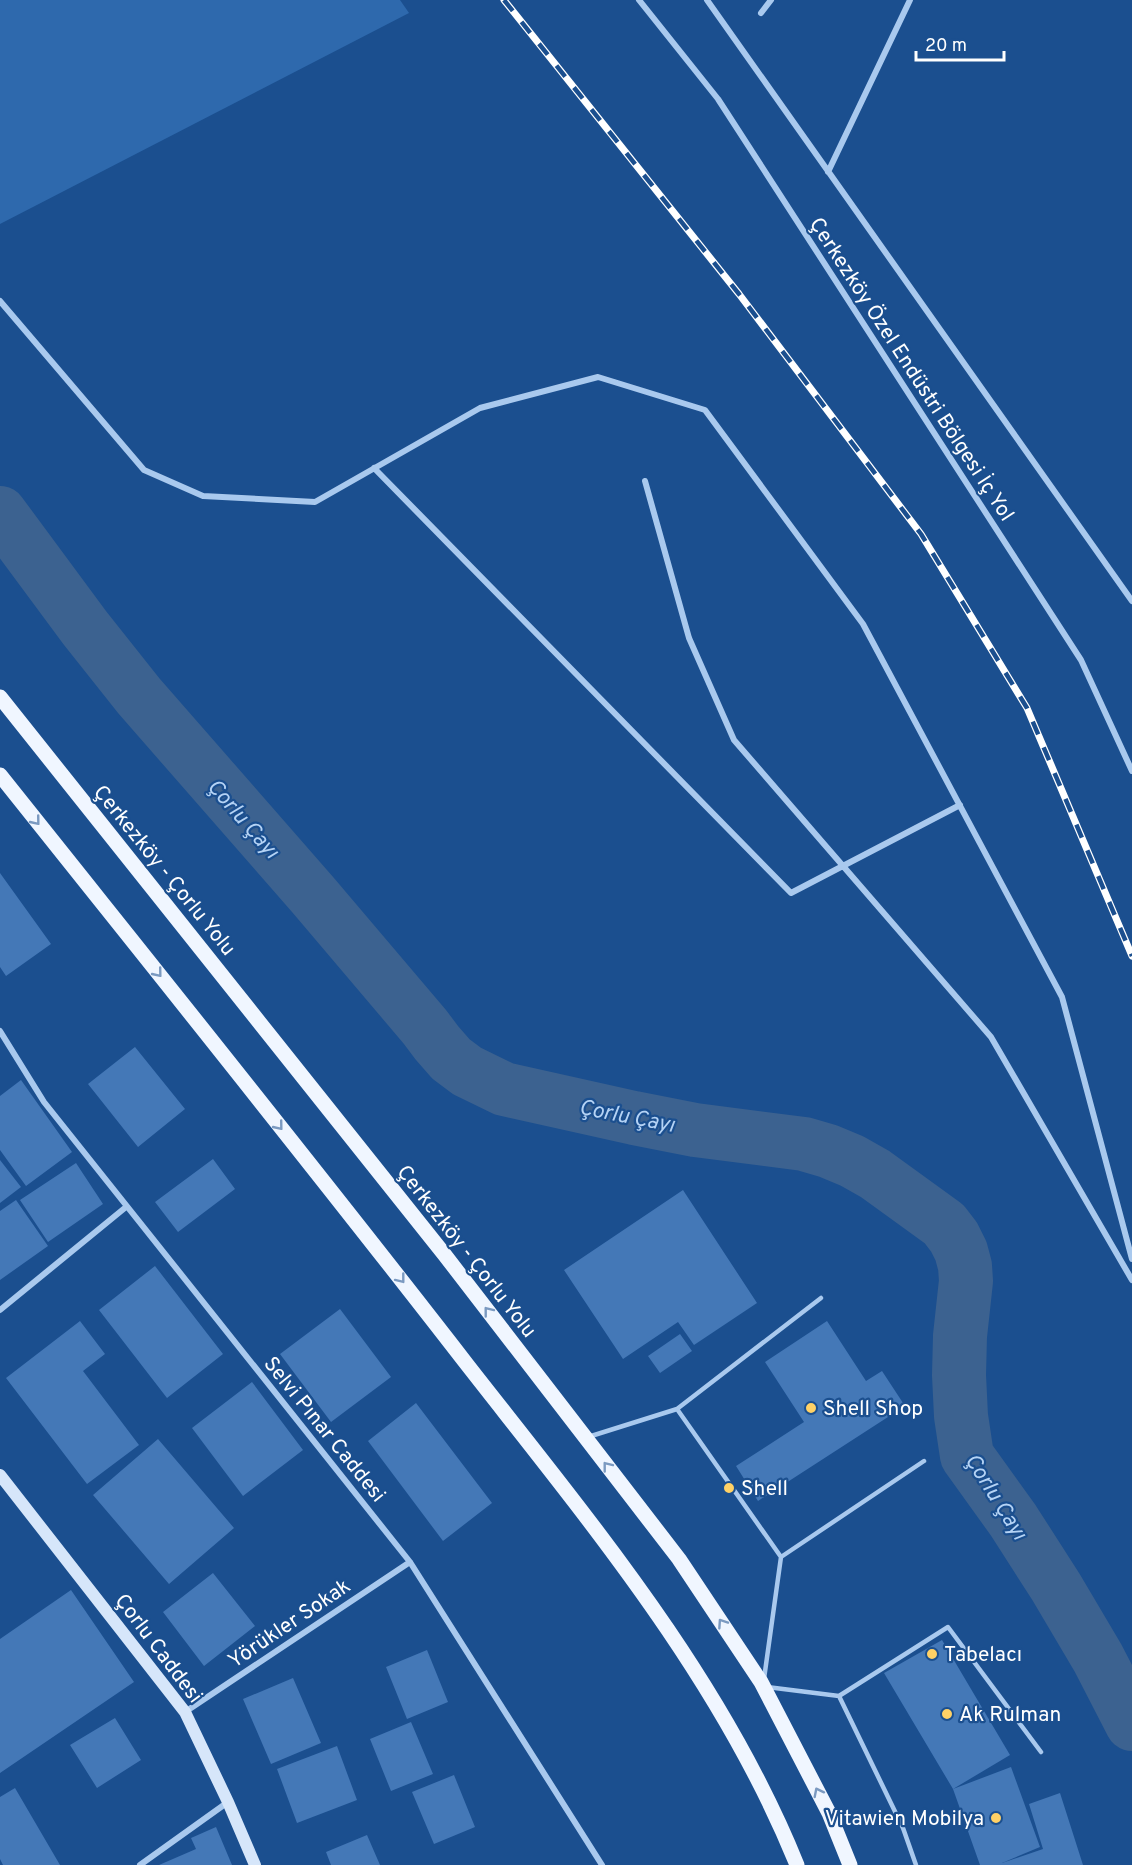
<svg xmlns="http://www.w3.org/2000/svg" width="1132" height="1865" font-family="Overpass,sans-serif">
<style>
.green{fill:#2e69ad}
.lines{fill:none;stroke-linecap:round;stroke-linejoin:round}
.river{stroke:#3c6290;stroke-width:54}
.building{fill:#4478b7}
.service{stroke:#a9c9ee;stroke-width:4.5}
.minor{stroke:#a9c9ee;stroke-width:6}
.secondary{stroke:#d6e6fa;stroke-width:12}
.primary{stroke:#f0f6ff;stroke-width:15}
.rail-casing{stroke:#fff;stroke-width:7}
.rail{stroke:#1b4f8f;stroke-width:4.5;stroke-dasharray:14;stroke-linecap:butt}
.oneway{stroke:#7b9ac1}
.poi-dot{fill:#ffd166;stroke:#1b4f8f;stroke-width:2}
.labels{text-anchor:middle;stroke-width:4.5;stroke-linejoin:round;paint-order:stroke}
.street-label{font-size:21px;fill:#fff;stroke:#1b4f8f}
.poi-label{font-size:21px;fill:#fff;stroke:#1b4f8f;text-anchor:start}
.water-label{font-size:22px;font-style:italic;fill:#b5d3f5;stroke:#1b4f8f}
</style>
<rect width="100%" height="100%" fill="#1b4f8f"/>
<path class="green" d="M0,0h400l9,13 -409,211z"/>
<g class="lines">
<path class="river" d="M0,513l85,115 54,68 174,199 112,132 12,16 14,16 16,12 37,18 130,29 61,12 109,14 24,7 24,10 23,13 69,50 10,13 7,14 4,15 1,15 -6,55 -1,39 2,41 6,40 46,64 43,67 42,71 34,66"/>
</g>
<path class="building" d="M0,873l51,71 -45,32 -6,-9z
M135,1047l50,62 -47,38 -50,-63z
M21,1080l51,72 -46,34 -26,-36v-54z
M213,1159l22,30 -57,43 -23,-30z
M0,1160l21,27 -21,16z
M76,1163l27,41 -55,38 -28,-42z
M683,1190l74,113 -63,42 -16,-23 -55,37 -59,-89z
M16,1200l32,46 -48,34v-69z
M155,1266l68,88 -56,44 -68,-88z
M340,1309l51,68 -60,45 -51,-68z
M80,1321l25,33 -22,17 56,74 -52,39 -81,-106z
M827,1321l39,60 16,-10 23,35 -147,95 -22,-35 68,-44 -39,-60z
M680,1334l12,17 -32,22 -12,-17z
M252,1382l51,68 -60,46 -51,-68z
M416,1403l76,100 -49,38 -75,-100z
M158,1439l76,89 -65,56 -76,-89z
M213,1573l42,53 -51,40 -41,-54z
M71,1590l63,92 -134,91v-134z
M942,1640l68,115 -57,34 58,-22 29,80 -38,16 41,-14 -14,-45 31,-11 23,72h-103l-27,-76 -69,-116z
M427,1650l21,52 -41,17 -21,-52z
M293,1678l28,65 -50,21 -28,-65z
M115,1718l26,42 -44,28 -27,-43z
M411,1722l22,52 -42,17 -21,-52z
M337,1746l20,54 -60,23 -20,-54z
M454,1775l21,52 -41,17 -22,-52z
M15,1788l45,77h-57l-3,-6v-62z
M216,1827l16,38h-73l37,-16 -5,-11z
M367,1835l13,30h-49l-5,-13z"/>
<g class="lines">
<path class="service" d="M677,1409l144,-111
M588,1437l89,-28 104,148 -17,122
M781,1557l143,-96
M767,1687l72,9 64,132 13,37
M839,1696l109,-69 93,125"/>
<path class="minor" d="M639,0l79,99 363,561 51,111
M707,0l425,601
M761,13l10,-13
M828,172l82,-172
M0,301l144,169 59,26 112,6 165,-94 118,-31 107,33 158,214 199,373 70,262
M374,468l417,425 169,-88
M645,481l44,157 45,102 257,297 141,243
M0,1031l44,71 366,460 192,303
M0,1310l126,-103
M185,1712l225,-150
M140,1865l88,-63"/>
<path class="secondary" d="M0,1475l185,237 43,90 27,63"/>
<path class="primary" d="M0,697l444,557 235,305 82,123 68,131 21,52
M0,775c157,197 315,393 469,592 122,156 253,312 328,498"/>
<defs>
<path id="rail" d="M504,0l235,294 182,240 106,174 105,248"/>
</defs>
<use href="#rail" class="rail-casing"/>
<use href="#rail" class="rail"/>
</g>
<defs><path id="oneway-chevron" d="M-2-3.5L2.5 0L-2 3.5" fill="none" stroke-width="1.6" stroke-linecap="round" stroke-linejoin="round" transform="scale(1.5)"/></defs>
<g class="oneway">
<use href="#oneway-chevron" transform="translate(36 821) rotate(51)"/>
<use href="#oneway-chevron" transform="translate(158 973) rotate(51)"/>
<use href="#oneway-chevron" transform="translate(279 1126) rotate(51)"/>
<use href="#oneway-chevron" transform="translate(401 1279) rotate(52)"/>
<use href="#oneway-chevron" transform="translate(488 1311) rotate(-128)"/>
<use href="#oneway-chevron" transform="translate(607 1466) rotate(-128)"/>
<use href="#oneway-chevron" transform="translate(722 1623) rotate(-124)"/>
<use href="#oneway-chevron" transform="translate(818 1792) rotate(-117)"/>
</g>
<g class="poi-dot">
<circle cx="811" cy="1408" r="6"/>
<circle cx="729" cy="1488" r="6"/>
<circle cx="932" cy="1654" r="6"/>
<circle cx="947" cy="1714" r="6"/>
<circle cx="996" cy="1818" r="6"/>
</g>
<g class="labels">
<g class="street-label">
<text transform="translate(912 369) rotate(57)" y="7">Çerkezköy Özel Endüstri Bölgesi İç Yol</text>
<text transform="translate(165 870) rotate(51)" y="7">Çerkezköy - Çorlu Yolu</text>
<text transform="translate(467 1251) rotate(52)" y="7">Çerkezköy - Çorlu Yolu</text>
<text transform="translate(325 1429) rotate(51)" y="7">Selvi Pınar Caddesi</text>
<text transform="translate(289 1623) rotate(-34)" y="7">Yörükler Sokak</text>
<text transform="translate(159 1648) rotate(53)" y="7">Çorlu Caddesi</text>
</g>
<g class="poi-label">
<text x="823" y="1415">Shell Shop</text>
<text x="741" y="1495">Shell</text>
<text x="944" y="1661">Tabelacı</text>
<text x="959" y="1721">Ak Rulman</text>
<text x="984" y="1825" text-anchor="end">Vitawien Mobilya</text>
</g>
<g class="water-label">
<text transform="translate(244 818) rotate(49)" y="8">Çorlu Çayı</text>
<text transform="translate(627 1115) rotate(11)" y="8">Çorlu Çayı</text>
<text transform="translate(997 1496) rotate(58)" y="8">Çorlu Çayı</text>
</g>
</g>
<path d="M916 51v9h88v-9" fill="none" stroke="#ffffff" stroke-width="3"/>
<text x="925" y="51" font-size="18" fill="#ffffff" stroke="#1b4f8f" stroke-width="4.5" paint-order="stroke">20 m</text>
</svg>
